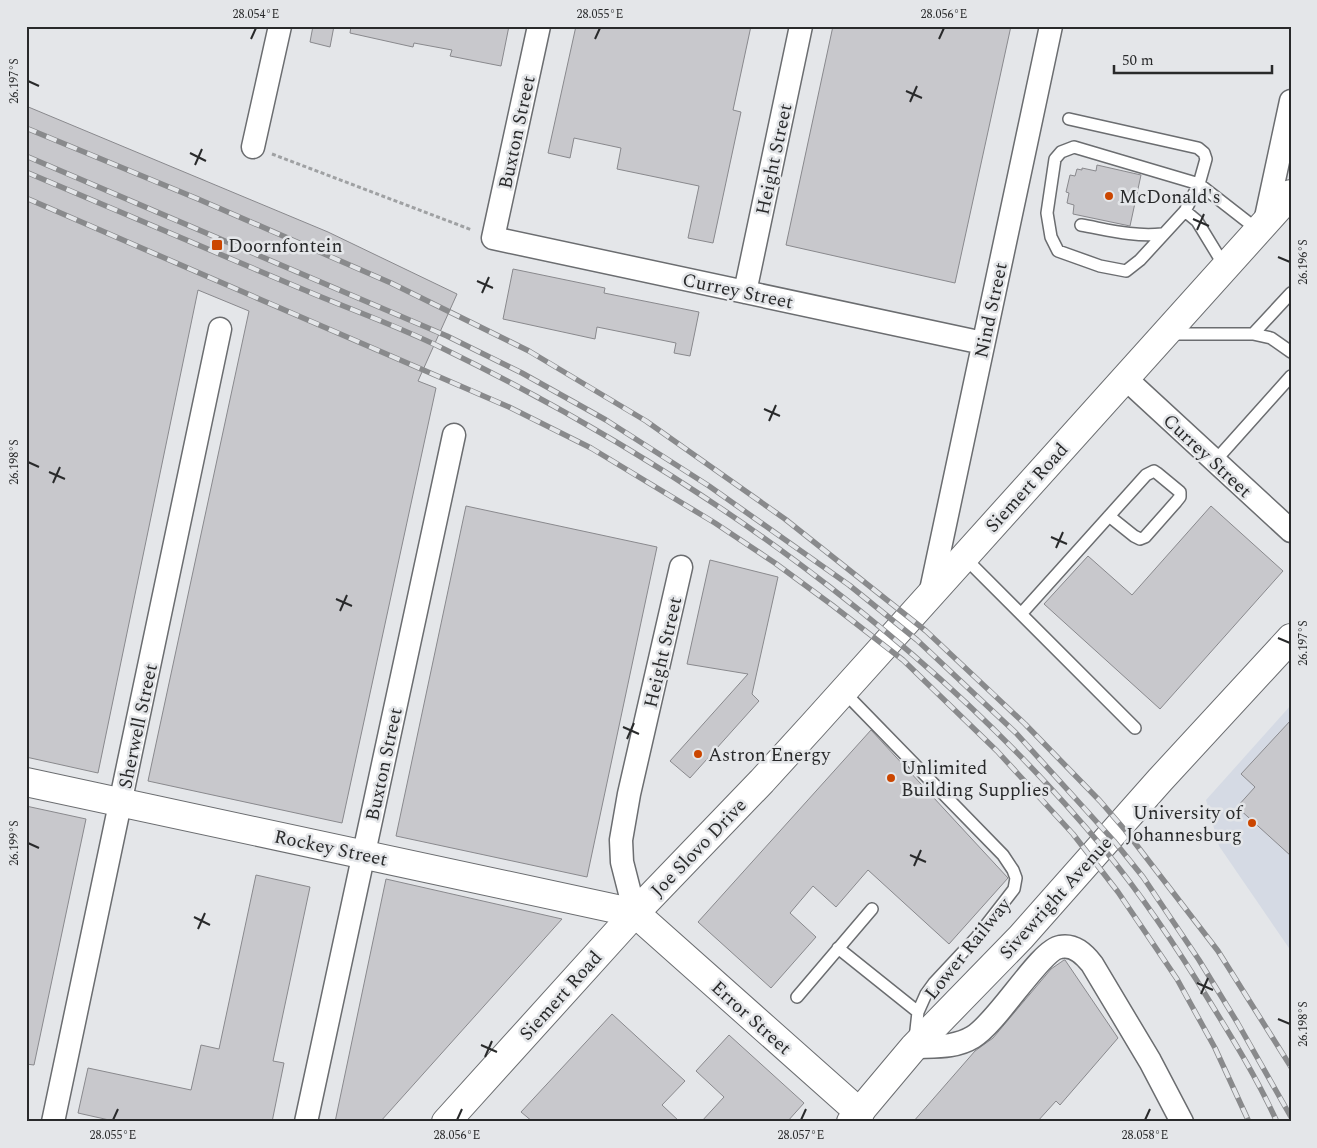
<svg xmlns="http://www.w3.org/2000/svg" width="1317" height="1148" font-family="Spectral,serif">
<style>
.built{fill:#d5dae4}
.building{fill:#c8c8cc;stroke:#89898d}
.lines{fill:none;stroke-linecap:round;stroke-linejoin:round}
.service-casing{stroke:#6b6d70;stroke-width:14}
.minor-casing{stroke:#6b6d70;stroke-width:25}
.tertiary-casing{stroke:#6b6d70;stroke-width:30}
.secondary-casing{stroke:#6b6d70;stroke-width:30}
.path{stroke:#9fa1a3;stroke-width:3;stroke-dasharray:4 2.5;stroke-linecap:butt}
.service{stroke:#fff;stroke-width:11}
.minor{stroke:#fff;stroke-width:22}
.tertiary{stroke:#fff;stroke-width:28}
.secondary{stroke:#fff;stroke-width:28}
.rail-casing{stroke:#898a8c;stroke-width:5.5}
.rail{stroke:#e4e6e9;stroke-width:4;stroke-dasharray:11;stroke-linecap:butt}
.ticks{fill:none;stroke:#292a2b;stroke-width:2}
.poi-dot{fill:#cb4600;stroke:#e4e6e9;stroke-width:2}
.labels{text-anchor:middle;stroke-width:5;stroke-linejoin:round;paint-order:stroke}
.street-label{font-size:19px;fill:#292a2b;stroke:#e4e6e9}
.poi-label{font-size:19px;fill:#292a2b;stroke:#e4e6e9;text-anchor:start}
.neatline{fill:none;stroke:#292a2b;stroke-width:2}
.ticks-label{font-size:12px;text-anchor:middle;fill:#292a2b}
</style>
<rect width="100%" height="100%" fill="#e4e6e9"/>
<path class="built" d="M1291,705v246l-72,-105 -13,-46z"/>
<path class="building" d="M313,26h21l-4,21 -20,-5z
M351,26h158l-8,40 -51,-10 2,-6 -38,-7 -1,4 -63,-14z
M576,26h175l-18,84 8,2 -28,131 -25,-5 11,-52 -82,-17 4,-21 -47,-10 -4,20 -22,-5z
M833,26h178l-56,257 -169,-38z
M26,106l302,126 129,62 -39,87 18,7 -94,435 -194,-42 101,-470 -51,-21 -100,483 -72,-16z
M1097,165l44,10 -11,51 -57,-12 1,-9 -7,-2 2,-10 -3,-1 4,-17 5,1 2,-7 5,1v-2l14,3z
M513,269l92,19 -1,5 95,19 -9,44 -16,-3 2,-10 -79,-16 -2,12 -92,-20z
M466,506l191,41 -70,330 -191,-41z
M1211,506l72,65 -123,138 -116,-105 44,-48 44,39z
M710,560l68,17 -26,117 7,7 -69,77 -20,-17 78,-87 -61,-10z
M1291,720v136l-54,-49 18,-20 -14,-13z
M871,730l137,148 -59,66 -81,-74 -32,37 -23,-21 -23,27 26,24 -45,51 -73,-66z
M26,806l60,13 -52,246 -8,-1z
M256,875l54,12 -37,174 11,2 -12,59h-154l-40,-9 10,-45 103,22 10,-45 18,4z
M386,879l176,40 -182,203h-45z
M1064,960h1l53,78 -58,67 -4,-4 -19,21h-124l62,-71 18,-13 58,-69z
M612,1014l73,67 -23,24 18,17h-147l-12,-10z
M729,1035l75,68 -17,19h-86l23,-25 -28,-26z"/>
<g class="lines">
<defs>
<path id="service" d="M1069,119l129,29 6,5 2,6 -7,25 -14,27 -45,49 -14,11 -26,-5 -42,-15 -7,-14 -4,-24 8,-54 6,-7 13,-5 125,37 59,46
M1185,211l12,10 28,46
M1081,225c28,5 53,12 81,9
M1170,334h83l18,4 20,14
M1253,334l38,-41
M1215,461l76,-85
M964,557l171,171
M1021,614l125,-139 8,-4 3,2 23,19v5l-4,5 -31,35 -5,2 -6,-3 -25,-20
M844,692l159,163 10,15 3,8 -2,11 -38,49 -42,45 -8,11 -8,18 -3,27
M838,948l80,64
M797,997l75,-88"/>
<path id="minor" d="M539,26l-46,212 490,105
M253,147l27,-121
M1265,222l26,-121
M745,292l56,-266
M1125,378l166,153
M930,595l121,-569
M635,913l-13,-51 -1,-22 8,-46 52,-227
M914,1047c21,-1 41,1 59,-10 25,-15 67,-87 87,-90 14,-3 24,7 32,17l58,97 32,61
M53,1122l167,-793
M306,1122l148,-687"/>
<path id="tertiary" d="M26,782l609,131 225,200"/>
<path id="secondary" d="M446,1122l189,-209 127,-132 52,-57 477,-530
M851,1122l63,-75 107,-110 139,-157 131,-142"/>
</defs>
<use href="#service" class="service-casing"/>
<use href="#minor" class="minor-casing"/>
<use href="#tertiary" class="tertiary-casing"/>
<use href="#secondary" class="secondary-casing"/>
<path class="path" d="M272,154l200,76"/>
<use href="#service" class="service"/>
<use href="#minor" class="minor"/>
<use href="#tertiary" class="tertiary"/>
<use href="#secondary" class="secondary"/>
<defs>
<path id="rail" d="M26,128l172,71 193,84 138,68 117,70 139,98 141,112 99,93 75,77 25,29 93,121 73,116
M26,156l421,180 75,37 84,47 103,66 140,99 68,55 99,93 98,108 29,36 56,83 38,62 54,95
M26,172c92,39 184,78 276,117 47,20 96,37 142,60 246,120 484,288 660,500 39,48 74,100 106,153 24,39 48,78 67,120
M26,198l483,209 82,41 124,75 60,40 57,42 71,55 94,91 76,83 45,58 59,87 38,69 34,74"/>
</defs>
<use href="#rail" class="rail-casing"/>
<use href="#rail" class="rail"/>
</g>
<path class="ticks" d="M251,39l5,-11M595,39l5,-11M939,39l5,-11M28,81l11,5M906,91l16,7M910,102l7,-16M190,153l16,8M195,165l7,-16M1193,219l16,7M1197,230l7,-16M1278,257l12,5M477,281l16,7M482,293l7,-16M764,409l16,7M769,421l7,-16M28,462l11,5M49,472l16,7M53,483l7,-16M1051,537l16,7M1056,548l7,-16M336,599l16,7M340,611l7,-16M1278,638l12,5M623,727l16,7M627,739l7,-16M28,843l11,5M910,855l16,7M914,866l7,-16M194,917l16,8M198,929l7,-16M1197,983l16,7M1201,994l7,-16M1278,1019l12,5M481,1045l16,7M485,1057l7,-16M113,1120l5,-11M457,1120l5,-11M801,1120l5,-11M1145,1120l5,-11"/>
<g class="poi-dot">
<circle cx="1109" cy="196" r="5"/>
<rect x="211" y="239" width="12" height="12" rx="2.5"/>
<circle cx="698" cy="754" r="5"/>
<circle cx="891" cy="778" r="5"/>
<circle cx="1252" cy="823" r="5"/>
</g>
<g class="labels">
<g class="street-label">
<text transform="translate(516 132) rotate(-78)" y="7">Buxton Street</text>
<text transform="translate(773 159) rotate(-78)" y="7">Height Street</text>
<text transform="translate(738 290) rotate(12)" y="7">Currey Street</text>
<text transform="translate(990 310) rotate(-78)" y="7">Nind Street</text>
<text transform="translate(1208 455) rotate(43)" y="7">Currey Street</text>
<text transform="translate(1026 487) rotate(-48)" y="7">Siemert Road</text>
<text transform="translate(662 652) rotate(-77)" y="7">Height Street</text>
<text transform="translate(137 726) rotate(-78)" y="7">Sherwell Street</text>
<text transform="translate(383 764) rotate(-78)" y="7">Buxton Street</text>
<text transform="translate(331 847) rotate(12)" y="7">Rockey Street</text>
<text transform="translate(698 847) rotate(-46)" y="7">Joe Slovo Drive</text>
<text transform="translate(1055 897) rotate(-48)" y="7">Sivewright Avenue</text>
<text transform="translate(967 948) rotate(-51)" y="7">Lower Railway</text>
<text transform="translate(560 995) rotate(-48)" y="7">Siemert Road</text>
<text transform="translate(752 1017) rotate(42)" y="7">Error Street</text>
</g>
<g class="poi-label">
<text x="1119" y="203">McDonald's</text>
<text x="228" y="252">Doornfontein</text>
<text x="708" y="761">Astron Energy</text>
<text x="901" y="774">Unlimited<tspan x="901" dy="22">Building Supplies</tspan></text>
<text x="1242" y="819" text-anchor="end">University of<tspan x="1242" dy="22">Johannesburg</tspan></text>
</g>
</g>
<rect width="1317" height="1148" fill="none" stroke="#e4e6e9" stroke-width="55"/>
<path d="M1114 65v8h158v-8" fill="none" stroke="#292a2b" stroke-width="2.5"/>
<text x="1122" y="65" font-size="15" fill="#292a2b" stroke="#e4e6e9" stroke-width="4" paint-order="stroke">50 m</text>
<rect x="28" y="28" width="1262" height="1092" class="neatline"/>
<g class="ticks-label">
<text x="256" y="18">28.054°E</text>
<text x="600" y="18">28.055°E</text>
<text x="944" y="18">28.056°E</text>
<text transform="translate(14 81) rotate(-90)" y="4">26.197°S</text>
<text transform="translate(1303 262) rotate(-90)" y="4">26.196°S</text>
<text transform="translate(14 462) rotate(-90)" y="4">26.198°S</text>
<text transform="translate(1303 643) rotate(-90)" y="4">26.197°S</text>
<text transform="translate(14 843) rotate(-90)" y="4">26.199°S</text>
<text transform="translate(1303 1024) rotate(-90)" y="4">26.198°S</text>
<text x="113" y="1139">28.055°E</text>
<text x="457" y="1139">28.056°E</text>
<text x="801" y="1139">28.057°E</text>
<text x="1145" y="1139">28.058°E</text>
</g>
</svg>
